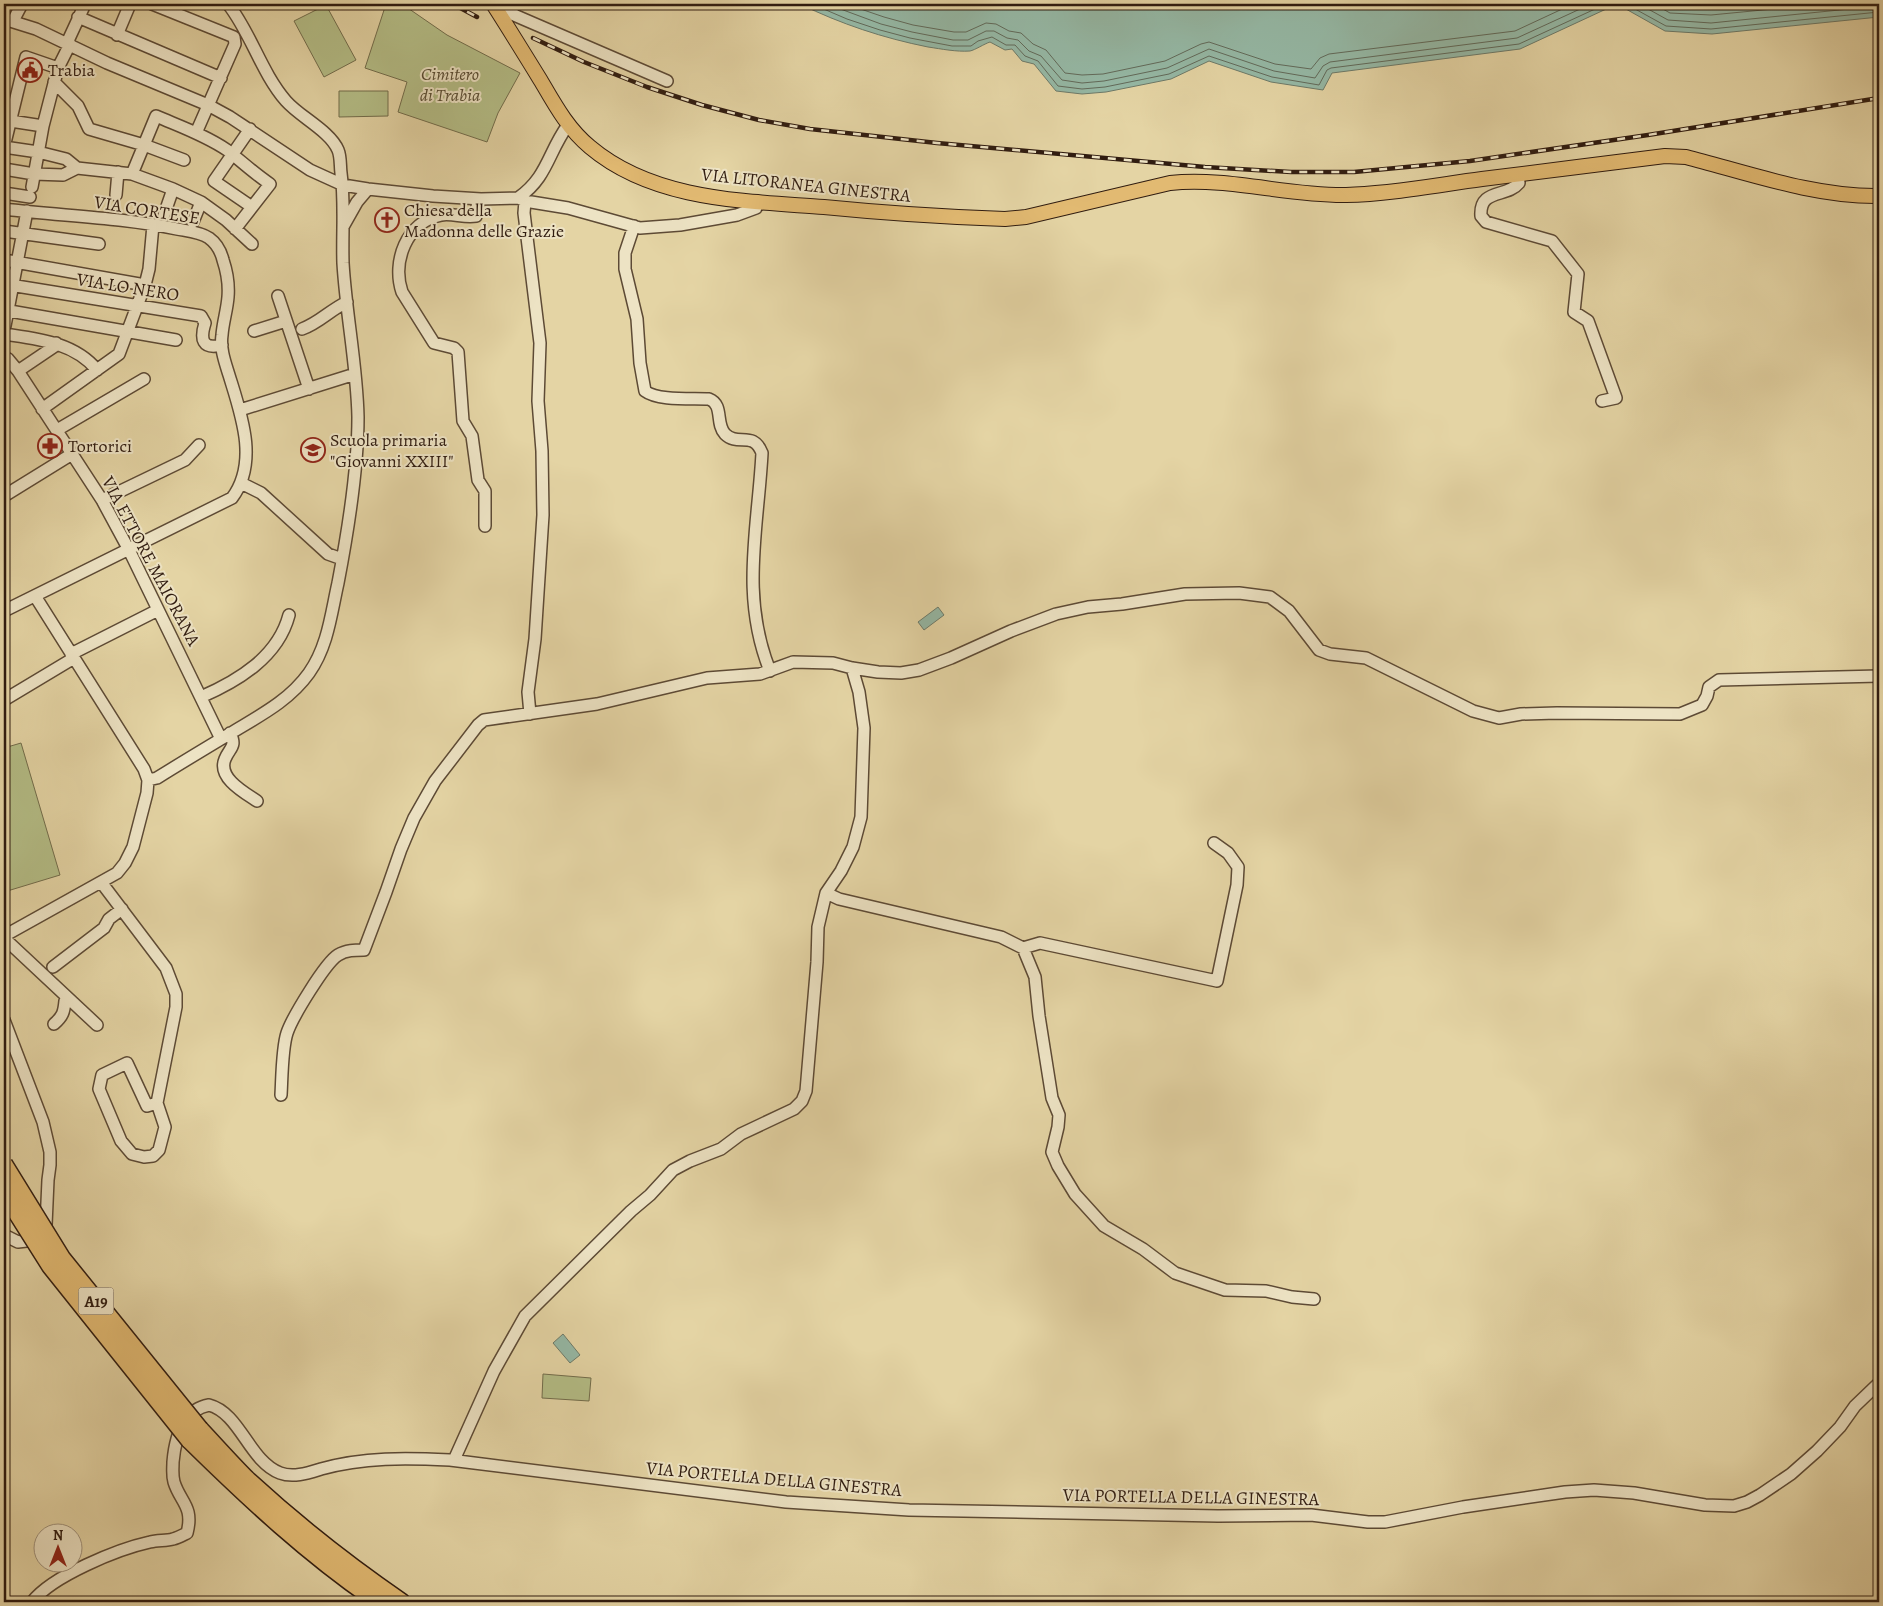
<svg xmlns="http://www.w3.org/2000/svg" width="1883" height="1606" font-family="Alegreya,serif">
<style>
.green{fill:#b4bd86;stroke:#726c4b}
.water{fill:#95b8a5;stroke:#6d7a69}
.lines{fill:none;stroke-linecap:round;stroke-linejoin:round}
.shore{stroke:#626a5a;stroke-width:1}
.minor-casing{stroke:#5d4a35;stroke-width:14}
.major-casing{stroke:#301c10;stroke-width:16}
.highway-casing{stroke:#301c10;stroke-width:19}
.minor{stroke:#ede3c4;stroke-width:11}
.major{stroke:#e2ba72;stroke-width:14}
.highway{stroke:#e2ba72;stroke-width:16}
.rail-casing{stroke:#301c10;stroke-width:4.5}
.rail{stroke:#ede3c4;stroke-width:2.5;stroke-dasharray:8;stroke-linecap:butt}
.highway-bridge-casing{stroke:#301c10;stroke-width:19;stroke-linecap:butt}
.highway-bridge{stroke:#e2ba72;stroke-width:16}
.labels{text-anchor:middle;stroke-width:4;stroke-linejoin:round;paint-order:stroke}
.shield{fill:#ede3c4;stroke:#695846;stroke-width:1}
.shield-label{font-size:16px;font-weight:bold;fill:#301c10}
.poi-label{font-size:18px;fill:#301c10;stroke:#ede3c4;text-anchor:start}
.park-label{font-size:18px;font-style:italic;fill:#584c33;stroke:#ede3c4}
.street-label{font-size:18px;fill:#301c10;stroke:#ede3c4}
</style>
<rect width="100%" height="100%" fill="#e4d4a4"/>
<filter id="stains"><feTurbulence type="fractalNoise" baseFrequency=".004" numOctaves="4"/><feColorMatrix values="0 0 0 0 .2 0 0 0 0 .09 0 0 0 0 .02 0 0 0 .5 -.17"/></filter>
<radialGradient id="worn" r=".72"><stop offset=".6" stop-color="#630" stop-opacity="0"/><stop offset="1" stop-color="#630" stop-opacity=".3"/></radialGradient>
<path class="green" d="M386,4h16l45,31 73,38 -22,40 -11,29 -89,-30 9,-30 -42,-14z
M326,5l30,55 -32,17 -30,-56z
M339,91h49v25l-49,1z
M21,743l39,132 -56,17v-144z
M543,1374l48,4 -2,23 -47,-3z"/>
<path class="water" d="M800,4h1079v13l-167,17 -47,-3 -48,-27 -97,45 -188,24 -9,17 -52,-8 -62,-21 -38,18 -65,13 -24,2 -26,-3 -22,-27 -12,-3 -10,-12 -7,1 -15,-8c-6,2 -15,8 -20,9 -14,1 -28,-2 -42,-4 -45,-9 -87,-23 -128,-43z
M938,607l6,8 -20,15 -6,-8z
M563,1334l17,21 -10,8 -17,-20z"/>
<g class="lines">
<path class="shore" d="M812,4l35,15 33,11 30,8 42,8h19l7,-5 14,-4 14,8h9l10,11 13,5 20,25 24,3 23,-2 64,-13 40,-18 63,21 47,8 8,-15 4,-2 188,-24 87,-40
M827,4l54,20 31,8 41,8h15l18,-9h8l13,7 11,2 11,11 12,5 21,24 20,3 22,-2 63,-13 42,-19 65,22 41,7 8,-12 7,-4 187,-24 74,-34
M846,4l38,13 29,8 41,7h12l20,-9 10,1 13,7 12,2 12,11 13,6 19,23 17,2 21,-1 62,-13 36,-17 8,-2 66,22 36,5 9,-11 9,-4 186,-23 58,-27
M1626,4l40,22 45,3 168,-17
M1639,4l29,16 43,3 168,-17
M1654,4l16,9 41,2 114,-11"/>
<defs>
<path id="minor" d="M152,4l82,33 1,7 -39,89
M507,4l7,11 153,66
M78,17l143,61
M4,19l32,10 71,34 101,42 22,12 80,53 33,15 25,4 65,7 48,3 37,-1 7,3 43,7 72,20 40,-3 57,-10 19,-7 1,-6
M13,21l9,-17
M117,35l13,-31
M67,43l18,-39
M54,82l24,24 11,23 55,16 40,15
M4,120l39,6
M250,129l-36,52 38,26
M4,147l34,5 28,7 11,9 55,6 41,15 28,13 25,18 26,24
M4,147l22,-90 32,11
M4,169l30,5 29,1 14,-7
M132,174l24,-58c23,10 49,19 71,34 14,11 28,24 43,34l-35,45
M1518,174l1,9c-12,15 -40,5 -38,33l5,6 66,19 26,33 -4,38 14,9 28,77 -14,3
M32,187l11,-61 15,-58 12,-24
M4,193l26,4
M116,195l2,-23
M518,198c30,-21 30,-46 50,-73
M478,199l-2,17c-12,2 -24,-3 -35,-1 -35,7 -49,47 -39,77l32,51 20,5 4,4 5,69 9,15 6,44 7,11v35
M525,201l-1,12 16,130 -2,58 4,50 1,64 -8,124 -7,53 2,22
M4,209c57,7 116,8 173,20 10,2 23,3 32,9 7,5 12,14 14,22 4,12 6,25 5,37 -1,13 -5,25 -6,38 -2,14 3,27 7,40 12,39 30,87 3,123l-228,113
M164,215l9,-26
M193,222l8,-20
M344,225l13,-23 11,-13
M634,226l-9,27v16l12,50 3,44 5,28c13,10 47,7 64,8 15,6 6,24 16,35 13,13 28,-4 37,19 -4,76 -22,143 8,218
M4,231l95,13
M4,260l141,25
M4,284l197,32 4,7c-5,16 -3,27 17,22
M278,296l31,93
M4,310l172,30
M302,329c17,-6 28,-19 45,-27
M4,331l23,-120
M254,331l32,-10
M4,334c33,5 70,8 93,36
M4,357l4,2 10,12 84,129 27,50 92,189
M18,371l37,-25 1,-3
M42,409l77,-55 26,-69 4,-16 4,-44
M240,410l115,-36
M57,430l87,-51
M241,483l20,10 67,61 14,5
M4,496l68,-42
M102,500l83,-40 14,-15
M71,654l87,-44
M201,697c37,-16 77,-40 88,-82
M4,700l70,-42
M230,733c7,14 0,14 -5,26 -8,19 20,34 32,42
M148,780l9,-2c24,-15 49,-30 74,-45 28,-17 58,-32 78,-60 19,-27 22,-59 29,-90 10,-52 20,-113 20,-166 -1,-51 -12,-103 -15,-154 -1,-30 2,-61 -2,-90 -1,-7 0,-16 -3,-23 -8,-19 -38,-33 -52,-49 -25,-29 -35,-68 -58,-97
M101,882l65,86 10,26v13l-19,96 8,24 -6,23 -6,6 -9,1 -12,-3 -11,-13 -22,-52 3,-14 25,-12 20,43 10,-3
M826,893l13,6 162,38 22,11 17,-5 177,38 20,-96 1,-18 -10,-14 -14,-10
M4,936l113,-63 8,-10 8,-16 14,-54 1,-13 -4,-11 -109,-173
M4,938l93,87
M1023,948l12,29 4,39 13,82 7,17 -1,12 -6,25 6,14 17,28 29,32 39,23 32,24 50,17 41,1 26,6 22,2
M53,967l51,-39 5,-9 13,-10
M4,1020l39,102 7,30v13l-2,15 -2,45 -5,10 -6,5 -17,2 -14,-7
M54,1024c9,-8 10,-12 11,-23l3,-3
M281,1095c1,-17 1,-47 6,-62 5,-15 38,-70 51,-78 8,-5 17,-5 26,-5l22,-58 15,-43 13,-31 21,-37 43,-56 6,-5 113,-16 110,-26 53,-4 33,-12 40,1 19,5 26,4 23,1 18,-3 32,-12 60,-27 45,-17 32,-7 34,-3 63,-10 54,-1 31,4 19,14 30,39 11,4 36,4 107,53 26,7 22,-4 36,-1 123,1 22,-9 5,-9 2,-9 10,-7 160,-4
M454,1460l40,-89 31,-55 106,-105 19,-16 23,-25 17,-9 31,-12 20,-15 53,-25 8,-8 4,-10 11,-129 1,-35 8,-34 15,-22 12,-24 8,-30 3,-89 -5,-36 -7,-24
M32,1602c20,-26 86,-53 118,-60 8,-2 16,-1 23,-3 5,-1 10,-4 14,-6 7,-27 -7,-31 -13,-51 -2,-7 -1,-13 -1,-20 2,-23 9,-52 36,-57 31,8 40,56 71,68 13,5 28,0 41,-4 43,-12 85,-11 129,-9l336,42 123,8 309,6 93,-1 57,7h17l78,-15 102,-15 29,-2 40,3 71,12 29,1 13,-4 13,-7 31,-21 26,-23 23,-24 15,-21 24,-23"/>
<path id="major" d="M493,4c16,25 32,51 48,77 14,24 27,48 49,66 64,54 155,54 234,60 60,6 121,10 181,12l21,-2 144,-34c59,-6 117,13 176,12 45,-1 91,-10 136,-16 61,-8 122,-15 183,-23l21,1c62,16 129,40 193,39"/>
<path id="highway" d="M200,1429c16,17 31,34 47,50 49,45 101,86 155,123
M189,1440c60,59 120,115 189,162"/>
</defs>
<use href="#minor" class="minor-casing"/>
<use href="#major" class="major-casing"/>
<use href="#highway" class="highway-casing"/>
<use href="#minor" class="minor"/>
<use href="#major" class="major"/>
<use href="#highway" class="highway"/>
<defs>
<path id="rail" d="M453,4l24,13
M533,38l51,24 63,25 55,18 57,15 51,9 127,14 268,24 86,5h63l116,-11 178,-26 231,-37"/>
</defs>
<use href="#rail" class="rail-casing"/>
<use href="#rail" class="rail"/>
<defs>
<path id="highway-bridge" d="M4,1164l58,94 138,171
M4,1193l46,73 139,174"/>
</defs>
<use href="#highway-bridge" class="highway-bridge-casing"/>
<use href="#highway-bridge" class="highway-bridge"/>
</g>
<defs>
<symbol id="civic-ring" viewBox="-11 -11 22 22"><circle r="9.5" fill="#ede3c4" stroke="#8f2418" stroke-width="1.5"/><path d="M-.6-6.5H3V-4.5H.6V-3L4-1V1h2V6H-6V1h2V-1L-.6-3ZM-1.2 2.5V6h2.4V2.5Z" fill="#8f2418"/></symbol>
<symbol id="church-ring" viewBox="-11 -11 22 22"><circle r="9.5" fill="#ede3c4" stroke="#8f2418" stroke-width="1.5"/><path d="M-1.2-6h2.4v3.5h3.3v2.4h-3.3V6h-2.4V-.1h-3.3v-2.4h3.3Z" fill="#8f2418"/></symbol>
<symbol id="pharmacy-ring" viewBox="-11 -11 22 22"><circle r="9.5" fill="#ede3c4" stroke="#8f2418" stroke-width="1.5"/><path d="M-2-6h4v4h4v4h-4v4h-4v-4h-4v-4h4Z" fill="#8f2418"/></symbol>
<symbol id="school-ring" viewBox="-11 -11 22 22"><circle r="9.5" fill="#ede3c4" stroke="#8f2418" stroke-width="1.5"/><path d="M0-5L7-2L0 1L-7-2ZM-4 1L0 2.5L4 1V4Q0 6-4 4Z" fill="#8f2418"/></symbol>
</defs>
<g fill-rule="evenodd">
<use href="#civic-ring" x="16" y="56" width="28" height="28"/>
<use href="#church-ring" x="373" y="206" width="28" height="28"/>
<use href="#pharmacy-ring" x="36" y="432" width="28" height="28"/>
<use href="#school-ring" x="299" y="436" width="28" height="28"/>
</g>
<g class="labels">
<rect class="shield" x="78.5" y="1287.5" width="35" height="27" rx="4"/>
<g class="shield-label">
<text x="96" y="1307">A19</text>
</g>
<g class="poi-label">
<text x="48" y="76">Trabia</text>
<text x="404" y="216">Chiesa della<tspan x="404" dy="21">Madonna delle Grazie</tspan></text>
<text x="330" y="446">Scuola primaria<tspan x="330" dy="21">"Giovanni XXIII"</tspan></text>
<text x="68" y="452">Tortorici</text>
</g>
<g class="park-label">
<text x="450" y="80">Cimitero<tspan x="450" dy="21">di Trabia</tspan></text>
</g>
<g class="street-label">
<text transform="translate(806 185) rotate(6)" y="6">VIA LITORANEA GINESTRA</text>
<text transform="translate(147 210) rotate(9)" y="6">VIA CORTESE</text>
<text transform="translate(128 287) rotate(9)" y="6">VIA LO NERO</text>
<text transform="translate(151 561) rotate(62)" y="6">VIA ETTORE MAIORANA</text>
<text transform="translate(774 1479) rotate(5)" y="6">VIA PORTELLA DELLA GINESTRA</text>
<text transform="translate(1191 1497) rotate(1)" y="6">VIA PORTELLA DELLA GINESTRA</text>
</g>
</g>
<rect width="1883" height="1606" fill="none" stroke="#e4d4a4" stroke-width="20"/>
<rect x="5" y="5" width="1873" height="1596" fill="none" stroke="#301c10" stroke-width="2.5"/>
<rect x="10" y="10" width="1863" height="1586" fill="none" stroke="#301c10"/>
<g transform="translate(58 1548)"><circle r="24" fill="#ede3c4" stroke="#a1937c"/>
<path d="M0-4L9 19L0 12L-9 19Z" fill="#8f2418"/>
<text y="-8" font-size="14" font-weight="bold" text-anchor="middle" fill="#301c10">N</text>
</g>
<rect width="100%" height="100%" filter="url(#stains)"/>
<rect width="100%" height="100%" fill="url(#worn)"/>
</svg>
